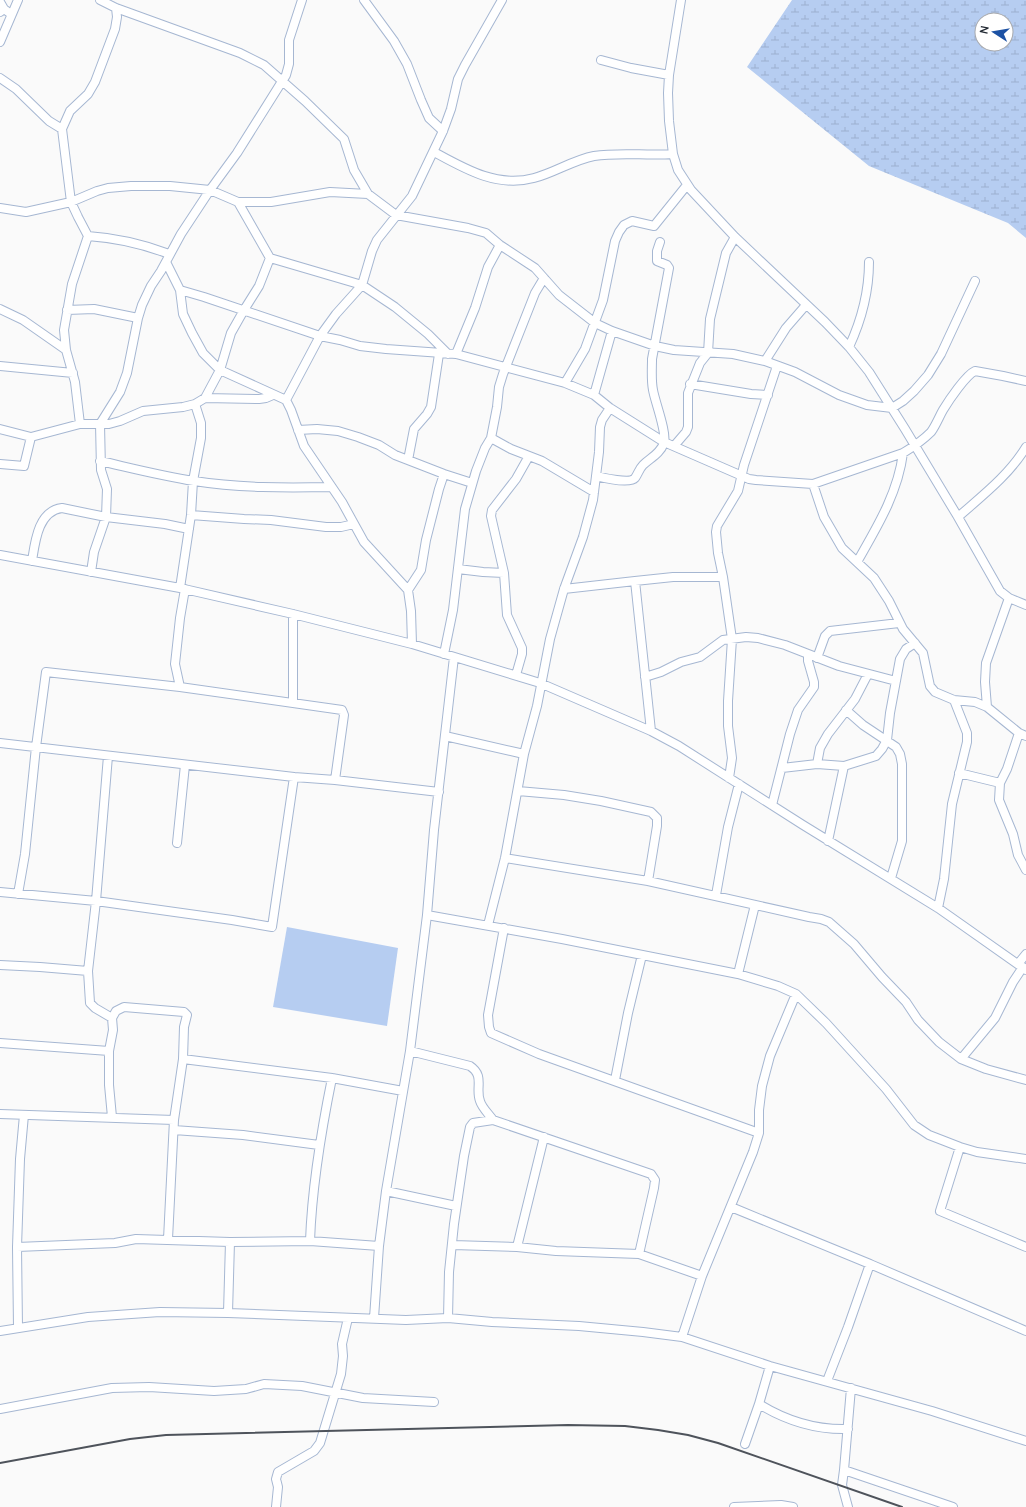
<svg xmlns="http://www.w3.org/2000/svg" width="1026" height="1507" font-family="Manrope,sans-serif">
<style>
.wetland{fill:url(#wetland-marsh);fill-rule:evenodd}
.park{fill:#b6cdf1}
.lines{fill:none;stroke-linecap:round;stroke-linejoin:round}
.minor-casing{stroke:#a6b7d2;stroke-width:10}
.minor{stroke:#fff;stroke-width:8}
.rail{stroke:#4e535b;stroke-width:2}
</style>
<defs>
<pattern id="wetland-marsh" width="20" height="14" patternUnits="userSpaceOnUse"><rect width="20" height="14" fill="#b6cdf1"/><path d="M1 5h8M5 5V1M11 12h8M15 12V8" fill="none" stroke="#9cb0cf"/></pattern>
</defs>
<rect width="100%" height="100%" fill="#fafafa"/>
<path class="wetland" d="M792,0h234v238l-18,-15 -139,-57 -122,-99zM982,20h24v24h-24z"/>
<path class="park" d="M287,927l111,21 -11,78 -114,-19z"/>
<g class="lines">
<defs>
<path id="minor" d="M100,0l16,8 124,45 24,12 41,36 39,38 10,31 14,24
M364,0l30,41 13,23 14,36 8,18 14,13
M681,0l-12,75 -1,18 1,28 4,33 5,16 13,20 44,47 90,85 24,25 20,25 36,57 53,88 42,74 9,7 17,7
M0,2l4,7
M0,12l4,-3 7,5
M0,42l18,-42
M601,60l30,8 38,7
M0,78l16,11 33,32 13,8
M434,152c31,17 63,36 100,26 20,-5 39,-18 60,-22 26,-4 53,0 79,-2
M238,202h33l59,-10 38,2 28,21 72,13 18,5 14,12 35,23 24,27 36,28 17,8 43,15 19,4 59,4 32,7 30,11 44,23 28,10 25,3 11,-7 11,-10 14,-16 13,-21 34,-73
M0,208l26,4 45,-10 26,-11 11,-3 23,-2h39l40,4 28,12 32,56 92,27 33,22 33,27 20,20
M88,236c29,2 55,8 81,18
M166,262l14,28 24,7 116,39 20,4 20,6 26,3 70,5 109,29 29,12 16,13 54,34 85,37 7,1 57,4 90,-31c10,-6 20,-13 28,-21 5,-7 8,-15 12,-22 6,-10 23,-35 32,-39l28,5 23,5
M180,290l3,24 9,19 11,20 17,17 66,30 5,10 13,36 38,56 22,40 44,48 3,21 1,33
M0,309l23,11 43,30
M67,310l27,-1 44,9
M849,347c13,-28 20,-54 20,-85
M456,354l19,-46 13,-41 12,-22
M765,361l21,-33 20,-23
M0,366l73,7
M565,383l20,-34 18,-49 12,-59 4,-9 5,-7 8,-4 22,5 33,-41
M690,384l61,10 17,1
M594,395l18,-64
M205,398l54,1 7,-1 7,-3
M286,400l34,-64 16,-22 26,-29 10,-34 5,-11 35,-44 31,-65 8,-22 7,-30 7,-14 37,-65
M80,424l-5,-42 -9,-32 -2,-20 8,-46 16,-48 -10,-19 -7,-15 -9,-73 8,-18 18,-17 7,-12 20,-53 2,-12 -1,-9
M0,429l31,8 49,-13h29l11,-3 23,-10 40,-4 12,-3 10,-6 15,-28 11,-37 13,-23 15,-24 11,-28
M298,430l19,-1 21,2 20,6 21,8 16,10 49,19 28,9
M491,438l20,11 31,12 52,31
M674,446l12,-14 2,-5v-34l12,-30 8,-10 2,-34 16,-66 9,-16
M408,460l6,-31 13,-15 4,-7 8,-53
M100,461c31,7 62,15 94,20 45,7 91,7 137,6
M0,464l24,2 7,-29
M596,476c8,2 34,8 39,2 3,-4 4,-9 8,-13 7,-7 17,-11 21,-22 3,-11 -9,-41 -11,-53 -2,-10 -1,-21 -1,-31l17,-91 -2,-3 -10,-4v-10l3,-9
M813,484l11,33 18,31 32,30 15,23 14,28 20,24 7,33 5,6 19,8 21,2 12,5 32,26 7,3
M191,515l53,4 27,1 55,7h15l13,-3
M958,517c25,-22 51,-42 68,-70
M0,555l180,33 113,26 119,30 128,39 111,48 28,15 124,79 135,83 88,62
M32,561c3,-19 6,-50 30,-53l44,9 59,7 24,5
M857,562c20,-35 41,-69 46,-109
M458,569l25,3 21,1 3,42 15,33v6l-6,21
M91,572l3,-20 12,-35 1,-28 -6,-19 -1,-46 20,-32 7,-19 11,-55 4,-13 9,-19 10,-15 20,-37 29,-44 27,-37 49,-78 3,-11v-24l13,-40
M504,573l-13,-57 1,-6 24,-31 13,-23
M635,581l16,150
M180,588l11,-73 2,-34 8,-43v-15l-6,-19
M564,589l71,-8 38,-4h50
M408,590l13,-20 5,-30 13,-51 5,-15
M444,654l9,-44 12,-101 11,-38 9,-23 6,-10 6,-31 2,-20 4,-13 32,-81 9,-15
M817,658l8,-22 5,-5 69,-8
M645,677l16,-5 20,-10 19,-5 23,-17 23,-3 12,1 27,7 54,21 57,15
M180,687l-5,-23 5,-46 5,-29
M293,703v-89
M987,707l-2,-25 1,-19 23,-65
M846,710l17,15 33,22 4,7 2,10v77l-11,37
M1019,733l-12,36 -7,14 -1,17 14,34 5,21 8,15
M445,736l79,18 -19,104 -17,67
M0,743l294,34 41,3 104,12
M524,754l13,-48 13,-67 14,-50 19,-52 10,-37 6,-48 1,-25 2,-7 8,-12
M817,764l3,-16 8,-14 27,-35 13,-25
M782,768l35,-4 27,2 32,-10 6,-7 5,-9 3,-27 10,-54 6,-10 9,-6
M959,773l41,10
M729,778l3,-20 -4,-32v-25l4,-62 -9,-62 -5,-24 -2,-21 1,-6 21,-35 6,-26 33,-99
M518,791l46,4 37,6 50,11 6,6v8l-9,55
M772,805l18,-71 8,-24 16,-23v-5l-6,-21v-6
M828,841l16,-75
M177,843l8,-78
M505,858l143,23 161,36 12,2 8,3 25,22 28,33 24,25 12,18 21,22 22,17 25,10 40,11
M0,892l96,9 136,19 40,7 22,-150
M18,894l7,-40 11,-107 10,-75 134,15 162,23 2,5 -9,65
M716,895l12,-68 11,-43
M938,908l6,-29 8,-75 15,-62v-9l-13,-33
M427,915l135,24 176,35 40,12 18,8 30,29 60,66 28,36 15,10 31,12 17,5 49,7
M504,928l-16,87 1,12 2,6 48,21 220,79
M1018,964l8,-10
M0,965l40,2 48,4 8,-70 12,-145
M88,971l2,32 5,5 17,10 1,12 -4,21
M738,974l17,-69
M112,1018l4,-7 8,-4 60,5 3,3 -3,12 -1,32
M0,1043l109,8v34l3,32
M410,1051l60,15c15,10 5,22 10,35 2,7 9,13 13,19l158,54 4,6 -1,8 -15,66 63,22
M961,1059l34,-41 18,-36 10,-15
M615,1080l13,-67 14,-58
M0,1114l174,6 -6,119
M174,1120l9,-61 149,19 71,13
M174,1130l69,5 76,10
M544,1137l-27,110 39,4 83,3
M960,1147l-20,64 86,36
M386,1191l70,15
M731,1207l139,57
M310,1241c2,-55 11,-109 22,-163
M453,1245l64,2
M17,1247l3,-88 4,-44
M228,1313l2,-71
M374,1318l5,-72 7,-55 24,-140 17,-136 7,-85 20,-173
M448,1318l1,-46 5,-48 10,-68 6,-29 3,-4 20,-3
M18,1327l-1,-80 98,-4 21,-4 94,3 80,-1 69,5
M0,1331l88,-14 72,-5 68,1 178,7 42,-2 44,4 87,4 64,6 39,5 88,29 162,45 94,30
M682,1337l20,-61 51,-124 6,-19v-23l3,-24 8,-30 26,-62
M770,1366l-11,38c26,16 57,26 89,25
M827,1381l21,-54 22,-63 156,67
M851,1388l-7,82 109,37
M0,1409l112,-21 37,-1 65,4 32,-2 18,-5 38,2 61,12 71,4
M745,1444l14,-40
M844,1470l-2,15 6,22
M276,1507l2,-20 -2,-8 2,-7 36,-21 6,-8 21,-69 2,-18 -1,-12 6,-26
M734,1507l47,-2 12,2"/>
</defs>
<use href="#minor" class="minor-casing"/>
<use href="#minor" class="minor"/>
<path class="rail" d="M0,1463l130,-24 36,-4 402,-10 57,1 33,4 30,5 30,8 184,64"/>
</g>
<g transform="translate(994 32) rotate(282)"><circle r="19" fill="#ffffff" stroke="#a7a9ad"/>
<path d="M0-3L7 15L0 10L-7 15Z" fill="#1d52a4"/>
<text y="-6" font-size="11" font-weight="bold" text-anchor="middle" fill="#222933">N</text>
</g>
</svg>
